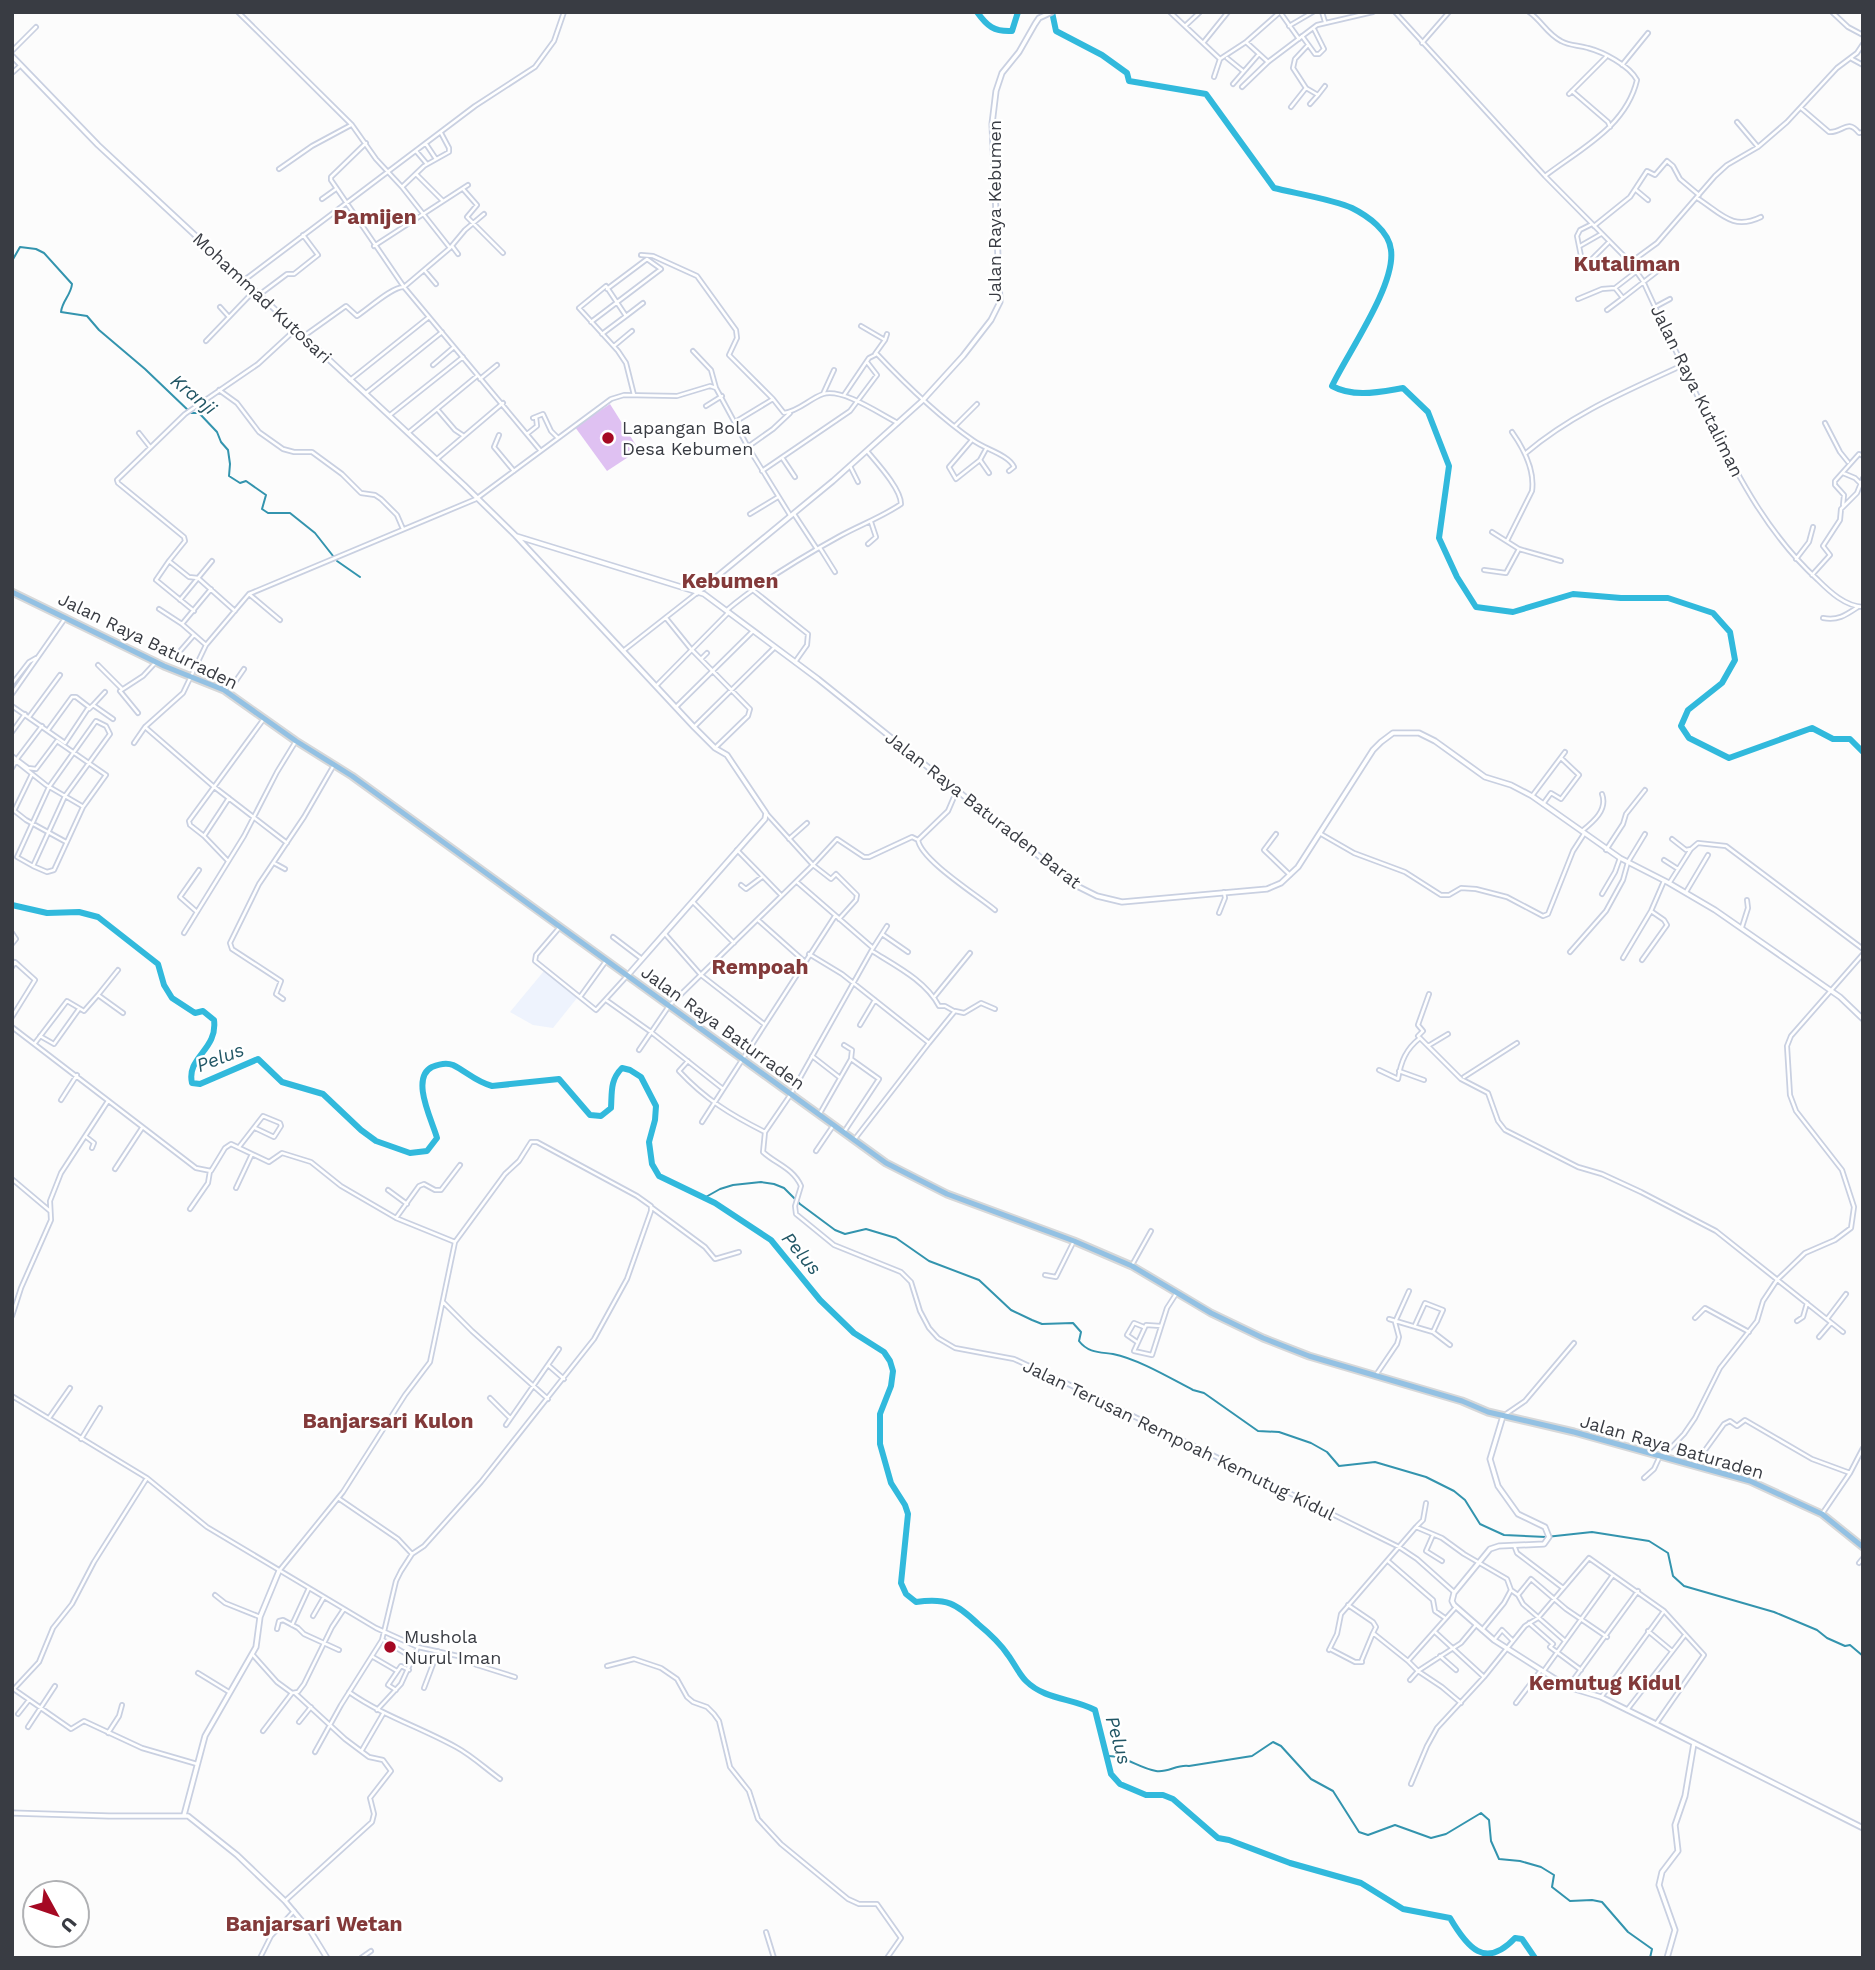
<svg xmlns="http://www.w3.org/2000/svg" width="1875" height="1970" font-family="'Work Sans',sans-serif">
<style>
.built{fill:#eef3fd}
.green{fill:#dfc1f2}
.lines{fill:none;stroke-linecap:round;stroke-linejoin:round}
.stream{stroke:#3394ae;stroke-width:2}
.river{stroke:#31b9dc;stroke-width:6}
.minor-casing{stroke:#c9d0e1;stroke-width:6}
.tertiary-casing{stroke:#c9d0e1;stroke-width:7}
.primary-casing{stroke:#d7d8d9;stroke-width:9}
.minor{stroke:#fff;stroke-width:2.5}
.tertiary{stroke:#fff;stroke-width:3.5}
.primary{stroke:#93c1e3;stroke-width:5}
.poi-dot{fill:#a50923;stroke:#fff;stroke-width:2.5}
.labels{text-anchor:middle;stroke-width:5;stroke-linejoin:round;paint-order:stroke}
.street-label{font-size:18px;fill:#393c43;stroke:#fff}
.poi-label{font-size:18px;fill:#393c43;stroke:#fff;text-anchor:start}
.water-label{font-size:19px;font-style:italic;fill:#215665;stroke:#fff}
.quarter-label{font-size:21px;font-weight:bold;fill:#833a3a;stroke:#fff}
</style>
<rect width="100%" height="100%" fill="#fcfcfc"/>
<path class="built" d="M544,971l33,27 -24,30 -20,-3 -23,-13z"/>
<path class="green" d="M610,404l29,46 -32,21 -32,-44z"/>
<g class="lines">
<path class="stream" d="M12,261l8,-14 16,2 8,4 28,31c-1,11 -10,17 -11,28l26,4 12,14 46,39 46,44h8l18,19 4,10 7,8 2,14 -1,12 11,7 6,-2 20,14 -4,14 6,4h22l25,20 22,28 23,16
M704,1198l16,-9 13,-4 28,-3 13,2 10,4 16,16 35,26 10,4 21,-5 30,9 33,23 50,19 32,30 21,10 10,4 31,-1 8,9 -2,9c9,12 21,11 34,13 25,5 57,24 80,36l11,3 54,38 21,1 32,11 16,9 12,14 36,-4 51,15 28,14 11,9 15,24 24,11 42,2 46,-5 57,9 19,12 5,23 11,10 90,26 43,18 10,8 18,8 5,-1 13,11
M1106,1756c19,-1 32,12 50,15 12,2 21,-7 33,-5l63,-10 21,-14 8,4 30,33 22,12 26,41 9,3 27,-10 36,13 15,-4 35,-21 8,7 2,21 8,18 21,2 21,6 13,8 -2,12 18,14 22,-1 10,2 26,30 24,17 -2,9"/>
<path class="river" d="M977,12c10,14 17,20 35,19l6,-19
M1052,12l4,19 46,24 25,18 2,8 77,13 68,94c20,5 62,12 78,20 16,8 37,23 39,42 5,35 -44,104 -59,136 22,12 47,6 71,2l25,24 21,54 -10,72 18,39 19,30 37,5 60,-18 48,4h47l45,15 17,19 5,28 -13,23 -34,27 -7,16 8,12 40,20 83,-30 21,11h17l13,13
M12,905l35,8 32,-1 19,5 60,47 6,21 8,13 23,15 8,-2 11,9c4,30 -28,37 -22,63l8,1 58,-25 24,23 41,12 38,36 15,11 34,12 17,-2 10,-13c-5,-18 -27,-60 -5,-71 7,-3 14,-5 21,-2 14,7 23,17 39,21l67,-7 31,36 11,1 10,-8c1,-16 -1,-28 11,-40l8,2 11,7 15,29 -1,14 -6,22 3,22 7,12 56,27 56,37 49,60 34,33 30,19 6,9 3,10 -2,15 -11,28v30l11,39 14,22 3,9 -7,69 5,11 10,8c31,-4 40,1 62,22 11,9 22,19 30,31 6,8 11,19 18,26 19,19 47,17 69,29l16,64 9,10 26,11h17l10,4 45,39 11,2 61,23 71,20 42,26 47,9c17,29 35,52 65,20l7,1 13,19"/>
<defs>
<path id="minor" d="M238,12l114,113 24,34 26,28 48,61 -46,39c-11,-1 -36,22 -47,29l-11,-10 -42,30
M1170,12l50,47 26,-17 34,-30 19,27
M1322,12l3,10
M1395,12l150,164 84,85 14,20c20,44 41,87 62,131 31,60 62,122 113,168 12,12 27,26 45,27
M1529,12c12,8 18,22 32,29 9,5 17,4 27,7 15,4 41,17 49,32 -11,47 -57,69 -92,96
M1832,12l16,15 15,8
M1185,26l15,-14
M1289,26l24,-14
M1302,36l13,18h4l5,-5 -10,-20
M1246,42l22,20 49,-37 56,-13
M1203,43l25,-31
M1422,43l27,-31
M1308,45l-13,14 -2,9 13,20 12,7 7,-9
M12,51l24,-24
M1227,58l16,13
M1852,59l11,6
M1622,65l26,-32
M12,73l9,-8
M1214,77l6,-18
M1233,84l26,-30
M1242,87l26,-25
M1572,91l36,31 2,5
M1569,94l37,-37
M1310,104l8,-9
M1291,107l15,-19
M1801,108l28,24c14,1 18,-14 30,1l4,-1
M1737,122l21,25
M366,143l-35,34v3l73,107 136,163
M426,144l10,15
M416,151l11,13
M279,169l33,-23 39,-21
M416,174l27,27
M402,187l22,-21 25,-14v-4l-8,-15
M463,189l14,16 -10,12 36,36
M1636,190l12,10
M1697,198c24,15 35,33 64,19
M322,199l14,-10
M1594,226l36,-29 17,-26 8,4 12,-14 6,5 7,13 19,16
M374,246l94,-61
M452,246l6,8
M1580,246l21,-12
M450,248l15,-18 19,-16
M641,255l12,1 44,20 39,54 1,8 -8,17 44,44
M1631,262l26,-19 58,-67 12,-11 31,-18 29,-25 50,-54 20,-15 6,-9
M1588,263l20,-20
M1588,264l-7,-8 -4,-20 3,-6 12,-6
M425,271l11,13
M243,281l232,-175 60,-39 19,-26 10,-29
M1615,288l8,10 36,-28
M259,295l28,-21h7l24,-19 -15,-20
M1578,299l24,-10 13,-1 22,-17
M220,307l9,10
M1655,307l15,-8
M1607,310l16,-12
M626,316l17,-13
M591,322l70,-53 -14,-10 -40,30
M861,326l24,14
M602,334l24,-18 -20,-30 -27,22 39,43 8,12 8,32
M206,341l48,-50
M614,346l18,-15
M693,351l18,19 5,18
M875,354l10,-14 2,-6
M433,365l21,-18
M480,379l17,-14
M350,380l79,-63
M219,390l18,13 22,29 24,17 11,3h18l30,22 19,19 14,2 6,4 16,16 6,14
M366,393l76,-61
M823,394l11,-24
M844,395l25,-37 8,-4c30,32 61,62 97,87 11,8 35,14 40,26l-5,4
M706,406l16,-10
M437,409l18,21 9,6
M390,415l73,-58
M533,418l10,-4 8,17 6,6
M735,422l38,-23 11,14c15,-2 25,-14 39,-19 20,-6 57,20 75,29
M1825,423l15,29 8,10
M955,426l22,-22
M139,433l11,14
M408,433l69,-57
M527,434l10,-8 -1,-9
M499,435l-5,12 20,24
M972,440l-23,27 7,12 24,-19 6,-11
M749,446l24,-17 17,-16
M1526,453c47,-40 101,-62 157,-88
M437,459l66,-56
M783,459l12,18
M980,460l9,13
M850,466l8,16
M762,471l88,-60 27,-36 -10,-13
M1843,473l12,5 6,6
M1843,505l1,-10 -9,-10v-4l24,-27 4,2
M750,514l28,-17
M794,514l23,35
M1492,532l27,17 42,12
M1507,541l25,-50c3,-21 -8,-42 -20,-59
M868,544l8,-7 -5,-15
M820,548l15,24
M1796,559l13,-17 4,-15
M169,561l-13,19 38,31
M1484,570l22,3 13,-24
M1812,575l18,-20 -7,-9 17,-26 1,-11 16,-16 6,-15
M754,591l54,43 -1,11 -12,17
M249,594l31,26
M180,600l32,-39
M159,609l23,15 24,21
M727,610c33,-28 75,-53 113,-74 20,-11 42,-19 61,-32 0,-15 -24,-41 -34,-53
M235,611l-37,-33 -9,-1 -20,-16 16,-20 -1,-4 -66,-54 -1,-3 68,-66 73,-50 38,-35
M666,618l25,31 59,60 -2,7 -33,32
M1823,618c15,3 23,-3 35,-11
M182,624l29,-35
M181,650l13,-15
M623,651l74,-58
M701,659l6,-6
M98,665l24,24
M12,684l17,-22 7,-4
M656,686l73,-74
M225,689l10,-7 9,-13
M12,694l54,-77
M93,705l12,-13
M12,706l53,37 24,-36 -13,-10h-4l-24,33
M676,707l77,-76
M89,709l4,-4 20,14
M138,713l-18,-22 23,-15 13,-14
M29,717l31,-42
M96,721l10,5 4,8 -45,62 -32,70 -16,-9 32,-70z
M694,727l81,-80
M12,732l13,-18
M134,743l11,-16
M12,756l16,12 8,1 21,-28
M12,758l34,27 36,21
M17,759l25,-33
M12,768l4,-7
M1532,796l33,-44
M1543,804l8,-11 10,6 18,-24 -18,-17
M12,809l14,11 40,22
M14,811l18,-37
M1582,831c11,-9 26,-21 20,-37
M1276,834l-12,16 26,25
M1321,834l33,19 51,19 36,23h8l12,-7 15,1 31,8 36,19 5,-2 25,-63 11,-17
M204,836l25,-38
M789,839l18,-16
M1672,839l14,11 5,-1
M918,840c3,20 59,55 77,70
M287,843l-74,-57 -68,-59 38,-34 23,-48 43,-51 227,-95 135,-100 13,-4 53,1 33,-10 6,2 32,59 42,68
M737,850l44,45
M1606,850l17,-26 3,-10 19,-24
M1664,860l14,9
M228,861l-24,-25 -14,-11 -1,-4 74,-101
M274,863l11,6
M33,866l14,6 7,-2 29,-63 23,-32 -49,-34
M797,882l76,66 -82,146 -26,38 -2,20c13,12 30,16 38,34l-6,20 1,8 38,31 67,27 10,10 9,29 9,17 9,10 17,10 59,11 54,25 331,163 18,12 37,33
M1670,882l21,-33 7,-6 28,3 137,103
M741,885l5,4 16,-12
M1686,892l22,-37
M1602,894l13,-22 5,-14
M693,902l41,41
M197,912l-17,-15 19,-27
M1219,913l6,-15 -1,-6
M839,919l17,-19 1,-5 -21,-21 -5,5 -18,-14 24,-26 27,18h5l43,-20 6,3 30,-29 9,-21
M758,920l46,41
M560,927l-24,28 -1,6 61,49 31,-34
M1742,927l6,-19 -1,-8
M12,933l4,6 -4,5
M184,933l60,-97 33,-64 19,-31
M665,934l36,41 63,49
M882,934l26,18
M613,937l29,22
M873,948l14,-22
M872,951c24,15 54,30 67,55h6l9,5
M1570,952l36,-41 17,-31 5,-18 17,-28
M809,954l33,20 87,69 26,-32 9,2 17,-10 14,6
M1623,958l28,-47 13,-30
M1642,960l25,-35 -3,-5 -13,-9
M12,967l3,-5 20,18 -23,37
M1429,994l-10,28 -1,3 5,6 -5,5 43,43 27,14 10,28 7,9 73,37 24,7 39,18 75,39 127,101
M98,995l20,-25
M935,996l35,-43
M580,997l26,-36
M283,999l-7,-5 5,-13 -49,-32 -2,-6 29,-59 45,-67 30,-52
M606,1000l45,32 72,57
M860,1025l15,-25
M12,1027l184,141 15,3 14,-23 6,-4 38,18 13,-9 29,9 30,24 55,32 59,24
M40,1036l14,8 25,-35
M35,1043l32,-42 17,10 14,-16 25,18
M844,1045l8,5 -1,9 28,20 -35,53
M1428,1046l20,-12
M639,1050l30,-44 144,-141 -47,-52
M812,1056l27,21
M688,1061l-9,10c26,28 52,44 86,61
M1379,1070l19,9c3,-18 8,-30 22,-41
M1399,1071l25,9
M1464,1077l53,-34
M61,1100l16,-25
M819,1115l32,-56
M702,1122l133,-206
M85,1136l9,7 -2,5
M854,1140l75,-97
M239,1147l24,-31 17,7 1,3 -7,11 -19,-9
M816,1151l17,-25
M115,1169l27,-41
M12,1179l38,32
M236,1188l16,-34
M388,1190l19,14
M651,1207l54,40 10,12 24,-7
M190,1209l18,-26 2,-12
M396,1218l23,-32 5,-2 11,6h6l19,-25
M1132,1265l19,-34
M1045,1275l11,2 18,-36
M443,1302l29,29 76,68
M12,1316l9,-28 30,-68 -1,-19 11,-28 47,-72
M1695,1318l10,-10 44,24
M1389,1319l44,13 17,13
M1827,1319l19,-25
M1797,1321l6,-4 4,-14
M1415,1325l10,-22 18,7 -10,22
M1161,1326l-15,-1 -12,26 18,4 15,-47 9,-14
M1819,1337l12,-14
M1137,1342l-10,-7 7,-12 10,4
M548,1365l16,14
M1376,1375l21,-31 2,-7 -4,-15 14,-31
M12,1396l135,82 60,49 169,101 42,19 40,9 19,9 38,12
M490,1398l20,20
M1506,1414l19,-13 49,-58
M49,1418l21,-30
M506,1425l53,-76
M81,1439l19,-31
M1664,1455l20,-21 11,-16 25,-50 37,-47 6,-20 14,-21 28,-27 30,-13 16,-12 3,-21 -12,-37 -46,-59 -6,-16 -3,-49 4,-10 72,-82
M1695,1464l29,-40 6,-3 7,5 8,-6 67,39 38,14
M1644,1478l10,-9 6,-13
M338,1498l60,41 14,15
M1822,1514l28,-41 13,-25
M1417,1526l6,-6 3,-17
M1433,1535l-7,16 16,10
M1514,1545l3,8 46,35
M1388,1561l45,39 2,11 10,7
M1859,1563l4,-5
M279,1571l64,-79 62,-97 25,-33 25,-120 50,-68 14,-13 12,-19h6l100,54 14,10v5l-24,68 -33,60 -113,143 -57,64 -12,8 -11,17 -5,10 -14,59 -41,65 -26,47
M1511,1590l7,5 5,9 41,36
M215,1595l10,8 35,14
M1518,1595l13,-16 35,30 41,28
M1348,1605l25,17 3,5 -3,6 35,28 48,-54
M313,1616l11,-19
M1529,1623l24,21 -3,3 31,23
M292,1625l17,-37
M277,1629l2,-8 4,-1 15,8 6,6 35,16
M1648,1631l24,20
M1435,1632l49,45
M383,1640l30,18
M1494,1640l8,-10 11,11
M1330,1649l25,13h7
M1329,1650l8,-16 4,-20 75,-87 26,11 22,16 43,25 4,11 -7,13 -22,27
M253,1655l24,27 15,11
M1440,1656l16,14
M373,1657l24,14
M1408,1661l10,10 43,-28 15,-18
M1361,1662l12,-29
M607,1666l27,-7 27,9 16,11 10,18 6,5 14,5 7,7 5,7 11,46 19,24 9,28 23,25 67,55 11,5h18l24,34 -14,20
M1543,1672l70,-97
M198,1673l31,19
M1410,1680l8,-9 24,16 19,16
M1568,1687l70,-96
M424,1688l14,-37
M15,1690l56,39 13,-8 58,27 55,16
M396,1690l-8,-5 13,-19 8,4
M12,1691l27,-29 14,-34 19,-24 22,-42 53,-84
M349,1692c34,24 71,35 107,55 15,8 29,21 44,32
M1602,1696l62,-85
M1516,1703l25,-33
M377,1710l24,-26 17,-37
M1627,1710l58,-75
M18,1714l11,-14
M299,1722l12,-15
M28,1727l27,-41
M263,1731l29,-38 6,-1 6,-8 28,-57 12,-18
M108,1733l11,-17 3,-11
M362,1750l21,-36
M1411,1784l16,-38 10,-18 47,-51 41,-51 13,-8 51,-60 75,53 40,44 -48,69
M285,1901l87,-79 2,-8 -4,-16 21,-27 -8,-11 -14,-3 -24,-18 -50,-46
M766,1932l8,26
M260,1958l11,-22 23,-25
M361,1958l10,-7"/>
<path id="tertiary" d="M12,56l86,89 366,340 52,51 178,191 21,21 12,7 39,58 -1,6 -137,156
M516,536l188,58 114,85 257,206 22,11 25,6 145,-13 14,-6 17,-16 75,-117 8,-8 12,-9h26l16,8 50,36 26,8 21,11 88,62 49,25 46,27 125,87 23,22
M697,593l136,-112 89,-80 41,-45 28,-36 9,-18 -8,-178 4,-33 6,-18 17,-21 16,-28 4,-6 13,-6
M1503,1416l-13,43 8,27 20,28 27,13 4,10 -5,7 -45,2 -9,3 -36,44 -2,8 2,4 40,35 74,47 33,10 55,27 207,104
M12,1813l97,3h79l49,39 48,46 26,31 16,26
M184,1815l21,-79 51,-89 4,-30 19,-46
M1667,1958l8,-28 -16,-45 3,-13 16,-21 -3,-26 10,-29 9,-53"/>
<path id="primary" d="M12,592l152,74 60,24 72,51 56,35 534,387 61,31 127,47 58,25 79,47 52,25 46,18 153,45 26,11 86,20 176,49 72,33 41,33"/>
</defs>
<use href="#minor" class="minor-casing"/>
<use href="#tertiary" class="tertiary-casing"/>
<use href="#primary" class="primary-casing"/>
<use href="#minor" class="minor"/>
<use href="#tertiary" class="tertiary"/>
<use href="#primary" class="primary"/>
</g>
<g class="poi-dot">
<circle cx="608" cy="438" r="7"/>
<circle cx="390" cy="1647" r="7"/>
</g>
<g class="labels">
<g class="street-label">
<text transform="translate(995 211) rotate(-90)" y="6">Jalan Raya Kebumen</text>
<text transform="translate(262 298) rotate(43)" y="6">Mohammad Kutosari</text>
<text transform="translate(1697 391) rotate(64)" y="6">Jalan Raya Kutaliman</text>
<text transform="translate(148 641) rotate(26)" y="6">Jalan Raya Baturraden</text>
<text transform="translate(983 810) rotate(38)" y="6">Jalan Raya Baturaden Barat</text>
<text transform="translate(723 1028) rotate(36)" y="6">Jalan Raya Baturraden</text>
<text transform="translate(1179 1440) rotate(26)" y="6">Jalan Terusan Rempoah Kemutug Kidul</text>
<text transform="translate(1672 1447) rotate(16)" y="6">Jalan Raya Baturaden</text>
</g>
<g class="poi-label">
<text x="622" y="434">Lapangan Bola<tspan x="622" dy="21">Desa Kebumen</tspan></text>
<text x="404" y="1643">Mushola<tspan x="404" dy="21">Nurul Iman</tspan></text>
</g>
<g class="water-label">
<text transform="translate(194 394) rotate(39)" y="7">Kranji</text>
<text transform="translate(220 1057) rotate(-21)" y="7">Pelus</text>
<text transform="translate(802 1253) rotate(50)" y="7">Pelus</text>
<text transform="translate(1119 1740) rotate(74)" y="7">Pelus</text>
</g>
<g class="quarter-label">
<text x="375" y="224">Pamijen</text>
<text x="1627" y="271">Kutaliman</text>
<text x="730" y="588">Kebumen</text>
<text x="760" y="974">Rempoah</text>
<text x="388" y="1428">Banjarsari Kulon</text>
<text x="1605" y="1690">Kemutug Kidul</text>
<text x="314" y="1931">Banjarsari Wetan</text>
</g>
</g>
<rect width="1875" height="1970" fill="none" stroke="#393c43" stroke-width="28"/>
<g transform="translate(56 1914) rotate(130)"><circle r="33" fill="#ffffff" stroke="#b0b1b4" stroke-width="2"/>
<path d="M0-5L12 26L0 18L-12 26Z" fill="#a50923"/>
<text y="-10" font-size="19" font-weight="bold" text-anchor="middle" fill="#393c43">U</text>
</g>
</svg>
